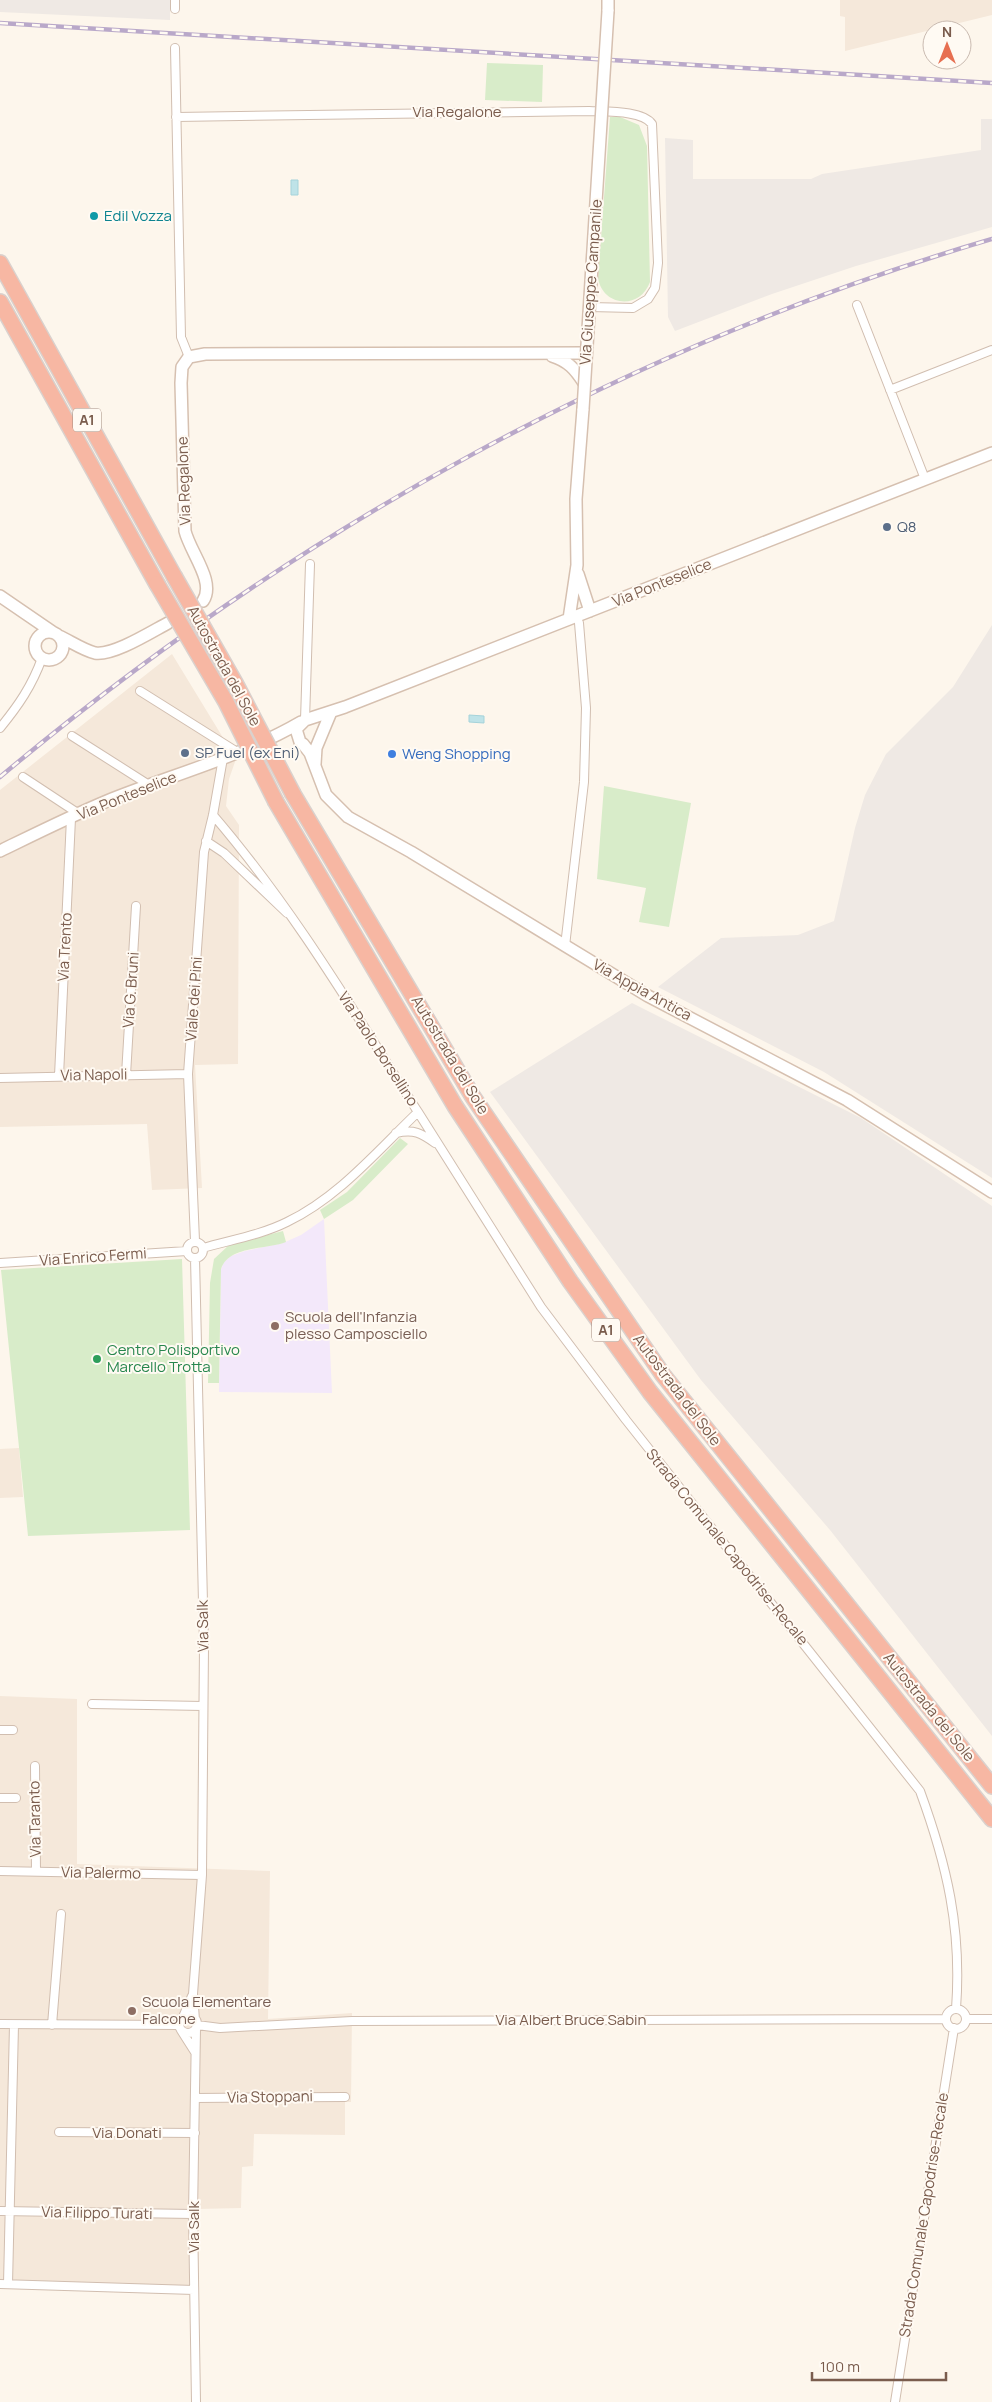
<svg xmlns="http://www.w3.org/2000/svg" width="992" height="2402" font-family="Manrope,sans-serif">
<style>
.residential{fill:#f5e8da}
.industrial{fill:#efe9e4}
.education{fill:#f3e8fa}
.green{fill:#d8ecc9}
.water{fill:#bfe3e8;stroke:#a5d3da}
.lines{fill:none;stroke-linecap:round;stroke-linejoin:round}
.street-casing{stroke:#d1beb0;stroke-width:10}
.secondary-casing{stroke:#d6c0b0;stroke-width:14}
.highway-casing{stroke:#dad1cd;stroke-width:18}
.street{stroke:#fff;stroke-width:8}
.secondary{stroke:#fff;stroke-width:11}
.highway{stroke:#f7b7a3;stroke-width:15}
.rail-casing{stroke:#b9a8c9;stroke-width:4.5}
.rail{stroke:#fffaf3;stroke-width:2.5;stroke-dasharray:8;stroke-linecap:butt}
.secondary-bridge-casing{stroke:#d6c0b0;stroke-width:14;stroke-linecap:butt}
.highway-bridge-casing{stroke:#dad1cd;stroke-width:18;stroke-linecap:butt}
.secondary-bridge{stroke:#fff;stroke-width:11}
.highway-bridge{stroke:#f7b7a3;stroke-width:15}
.culture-dot{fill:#0f9aa8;stroke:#fffaf3;stroke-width:2}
.service-dot{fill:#5c6f8a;stroke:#fffaf3;stroke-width:2}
.shop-dot{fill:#3f7fe0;stroke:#fffaf3;stroke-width:2}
.education-dot{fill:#8d6e63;stroke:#fffaf3;stroke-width:2}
.leisure-dot{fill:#2e9e5b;stroke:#fffaf3;stroke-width:2}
.labels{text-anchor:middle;stroke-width:4;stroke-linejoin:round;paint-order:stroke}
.shield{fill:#fffaf3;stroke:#a28b7f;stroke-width:1}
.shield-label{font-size:14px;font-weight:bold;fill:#7a5c4d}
.street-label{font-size:15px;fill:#7a5c4d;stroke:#fffaf3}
.culture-label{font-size:15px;fill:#0d838f;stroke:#fffaf3;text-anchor:start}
.service-label{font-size:15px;fill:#4e5e75;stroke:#fffaf3;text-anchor:start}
.shop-label{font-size:15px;fill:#366cbe;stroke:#fffaf3;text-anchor:start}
.education-label{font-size:15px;fill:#785e54;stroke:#fffaf3;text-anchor:start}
.leisure-label{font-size:15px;fill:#27864d;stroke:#fffaf3;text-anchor:start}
</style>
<rect width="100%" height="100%" fill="#fdf6ec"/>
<path class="residential" d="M840,0h152v15l-147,36v-34l-5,-1z
M172,654l64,105 -7,20 -3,27 13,19 -1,239 -43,1 7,123 -50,2 -5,-66 -147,3v-337z
M19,1448l4,49 -23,1v-49z
M0,1696l77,3v165l193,7 -2,148 84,-6 -1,89h-6v33l-91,-1 -1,32 -11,1 -1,41 -43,1 1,85 -199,-6z"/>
<path class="industrial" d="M0,0h170v20l-170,-8z
M981,119h11v108l-136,39 -84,28 -97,37 -7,-14 -3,-179 28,2v39h118l11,-5 159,-24z
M992,625v553l-168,-106 -166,-85 63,-49 77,-3 36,-14 21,-93 10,-33 21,-41 67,-67z
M632,1003l229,115 131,88v530l-162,-206 -129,-150 -211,-288z"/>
<path class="education" d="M324,1219l8,174 -113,-1 2,-123 3,-7 7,-6 14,-5 38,-8 18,-8z"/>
<path class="green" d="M487,63l56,2 -1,37 -57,-2z
M610,117h10l19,8 8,21 3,136c-10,28 -47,25 -52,-4z
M604,786l87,17 -22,124 -30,-5 7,-34 -49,-9z
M400,1138l8,6 -55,56 -29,19 -4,-9 27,-18z
M283,1231l3,11c-20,8 -57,3 -65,27l-2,114h-11l2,-100 4,-24 15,-14z
M182,1259l8,271 -162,6 -27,-266z"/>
<path class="water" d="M291,180h7v15h-7z
M469,715l15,1v7l-15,-1z"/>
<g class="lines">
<defs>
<path id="street" d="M175,0v9
M175,48l6,289 8,20
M176,117l413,-6c16,1 53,-1 63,13l6,139 -3,25 -7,11 -15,9 -43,-1
M857,305l68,174
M890,390l102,-40
M140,691l97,61
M305,720l5,-156
M0,728c18,-22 32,-42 42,-70
M72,736l77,49
M23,777l56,37
M206,841l18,12 63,60
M565,946l19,-164 2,-74 -7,-85
M126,1075l10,-169
M59,1076l12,-258
M0,1078l188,-4
M418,1112l123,195 85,113 294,371c27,74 42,138 36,218
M396,1133c18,-4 25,0 39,10
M195,1241l-7,-167 16,-222 9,-37 10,-57
M187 1250a8 8 0 1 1 16 0a8 8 0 1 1-16 0Z
M203,1248c27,-8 58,-13 84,-26 52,-25 90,-71 131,-110 -65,-102 -126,-205 -205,-297
M195,1258l9,388 -2,229 -9,119 2,26
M0,1263l187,-12
M92,1704l111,2
M0,1730h13
M35,1766l1,105
M0,1798h16
M0,1871l202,4
M946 2019a10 10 0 1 1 20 0a10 10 0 1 1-20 0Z
M179 2024a9 9 0 1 1 18 0a9 9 0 1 1-18 0Z
M183,2017l9,-21
M966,2019h26
M0,2024l179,1
M52,2025l9,-111
M197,2025l23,3 132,-7 594,-2
M181,2030l14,22
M195,2098l150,-1
M59,2132l136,1
M0,2211l193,3
M0,2284l194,6
M8,2284l6,-259
M196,2402l-3,-188 3,-186
M895,2402l59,-374"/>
<path id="secondary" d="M608,11v-11
M552,356c16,5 23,13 32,27
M578,574l12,37
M0,596l54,37
M203,601c13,-19 -13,-49 -18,-70l-4,-148 1,-16 7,-10 16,-3 381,-1
M569,619l8,-54 -1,-66 7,-90
M35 646a14 14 0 1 1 28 0a14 14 0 1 1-28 0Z
M59,636c11,5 24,14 36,17 18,3 56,-21 73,-30
M300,742l-4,-13 9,-9 40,-13 647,-254
M303,744l7,9 16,42 22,22 63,35 237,144 199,104 145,92
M315,764l1,-16 15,-36
M0,851c35,-17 71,-35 107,-50 64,-26 134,-44 194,-79"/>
<path id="highway" d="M0,263l174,313
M0,302l157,282
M293,794l180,303 190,278 329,411
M276,802l179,304 115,175 80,111 342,427"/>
</defs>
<use href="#street" class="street-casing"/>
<use href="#secondary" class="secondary-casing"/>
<use href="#highway" class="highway-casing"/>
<use href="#street" class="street"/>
<use href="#secondary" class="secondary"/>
<use href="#highway" class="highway"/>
<defs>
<path id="rail" d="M0,23l992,60
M0,777c291,-244 627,-431 992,-538"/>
</defs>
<use href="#rail" class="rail-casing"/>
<use href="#rail" class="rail"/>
<defs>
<path id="secondary-bridge" d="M583,409l25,-398"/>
<path id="highway-bridge" d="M174,576l61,107 58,111
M157,584l69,118 50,100"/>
</defs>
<use href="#secondary-bridge" class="secondary-bridge-casing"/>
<use href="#highway-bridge" class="highway-bridge-casing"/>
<use href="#secondary-bridge" class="secondary-bridge"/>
<use href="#highway-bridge" class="highway-bridge"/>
</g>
<circle class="culture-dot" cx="94" cy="216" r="5"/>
<g class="service-dot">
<circle cx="887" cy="527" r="5"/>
<circle cx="185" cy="753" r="5"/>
</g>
<circle class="shop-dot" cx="392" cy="754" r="5"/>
<g class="education-dot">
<circle cx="275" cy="1326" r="5"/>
<circle cx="132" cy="2011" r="5"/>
</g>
<circle class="leisure-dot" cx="97" cy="1359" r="5"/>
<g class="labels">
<g class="shield">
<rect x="73" y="408.5" width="28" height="23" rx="4"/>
<rect x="592" y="1318.5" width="28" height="23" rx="4"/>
</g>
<g class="shield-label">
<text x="87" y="425">A1</text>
<text x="606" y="1335">A1</text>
</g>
<g class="street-label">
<text x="457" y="117">Via Regalone</text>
<text transform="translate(591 282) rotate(-86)" y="5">Via Giuseppe Campanile</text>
<text transform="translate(184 481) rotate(-92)" y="5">Via Regalone</text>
<text transform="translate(662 583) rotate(-22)" y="5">Via Ponteselice</text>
<text transform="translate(224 666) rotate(61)" y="5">Autostrada del Sole</text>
<text transform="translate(127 796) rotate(-22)" y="5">Via Ponteselice</text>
<text transform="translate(65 947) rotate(-87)" y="5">Via Trento</text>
<text transform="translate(131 990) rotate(-86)" y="5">Via G. Bruni</text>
<text transform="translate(642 990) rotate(29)" y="5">Via Appia Antica</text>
<text transform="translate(194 999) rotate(-86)" y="5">Viale dei Pini</text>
<text transform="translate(378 1049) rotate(57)" y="5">Via Paolo Borsellino</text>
<text transform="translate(450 1055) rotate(59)" y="5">Autostrada del Sole</text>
<text transform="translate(94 1075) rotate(-1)" y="5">Via Napoli</text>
<text transform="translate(93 1257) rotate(-4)" y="5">Via Enrico Fermi</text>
<text transform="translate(677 1390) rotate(53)" y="5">Autostrada del Sole</text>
<text transform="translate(727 1547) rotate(51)" y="5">Strada Comunale Capodrise-Recale</text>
<text transform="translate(203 1626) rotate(-91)" y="5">Via Salk</text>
<text transform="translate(929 1707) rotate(51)" y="5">Autostrada del Sole</text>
<text transform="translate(35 1819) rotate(-91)" y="5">Via Taranto</text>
<text transform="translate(101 1873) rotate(1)" y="5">Via Palermo</text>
<text x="571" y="2025">Via Albert Bruce Sabin</text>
<text transform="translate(270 2097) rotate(-1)" y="5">Via Stoppani</text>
<text x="127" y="2138">Via Donati</text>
<text transform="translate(97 2213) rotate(1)" y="5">Via Filippo Turati</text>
<text transform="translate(924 2215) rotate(-81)" y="5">Strada Comunale Capodrise-Recale</text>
<text transform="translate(194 2227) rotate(-90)" y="5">Via Salk</text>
</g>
<g class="culture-label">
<text x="104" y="221">Edil Vozza</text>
</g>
<g class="service-label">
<text x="897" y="532">Q8</text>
<text x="195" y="758">SP Fuel (ex Eni)</text>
</g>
<g class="shop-label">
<text x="402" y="759">Weng Shopping</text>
</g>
<g class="education-label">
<text x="285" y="1322">Scuola dell'Infanzia<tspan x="285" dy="17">plesso Camposciello</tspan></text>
<text x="142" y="2007">Scuola Elementare<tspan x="142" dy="17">Falcone</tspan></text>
</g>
<g class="leisure-label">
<text x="107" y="1355">Centro Polisportivo<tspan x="107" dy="17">Marcello Trotta</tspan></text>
</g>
</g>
<g transform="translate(947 45)"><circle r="24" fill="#fffaf3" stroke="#cabbb1"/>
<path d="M0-4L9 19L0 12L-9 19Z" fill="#e76f51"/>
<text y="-8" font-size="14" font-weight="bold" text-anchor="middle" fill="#7a5c4d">N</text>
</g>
<path d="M812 2372v8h134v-8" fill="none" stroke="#7a5c4d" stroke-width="2.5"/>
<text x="820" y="2372" font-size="15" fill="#7a5c4d" stroke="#fffaf3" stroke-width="4" paint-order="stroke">100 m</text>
</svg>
